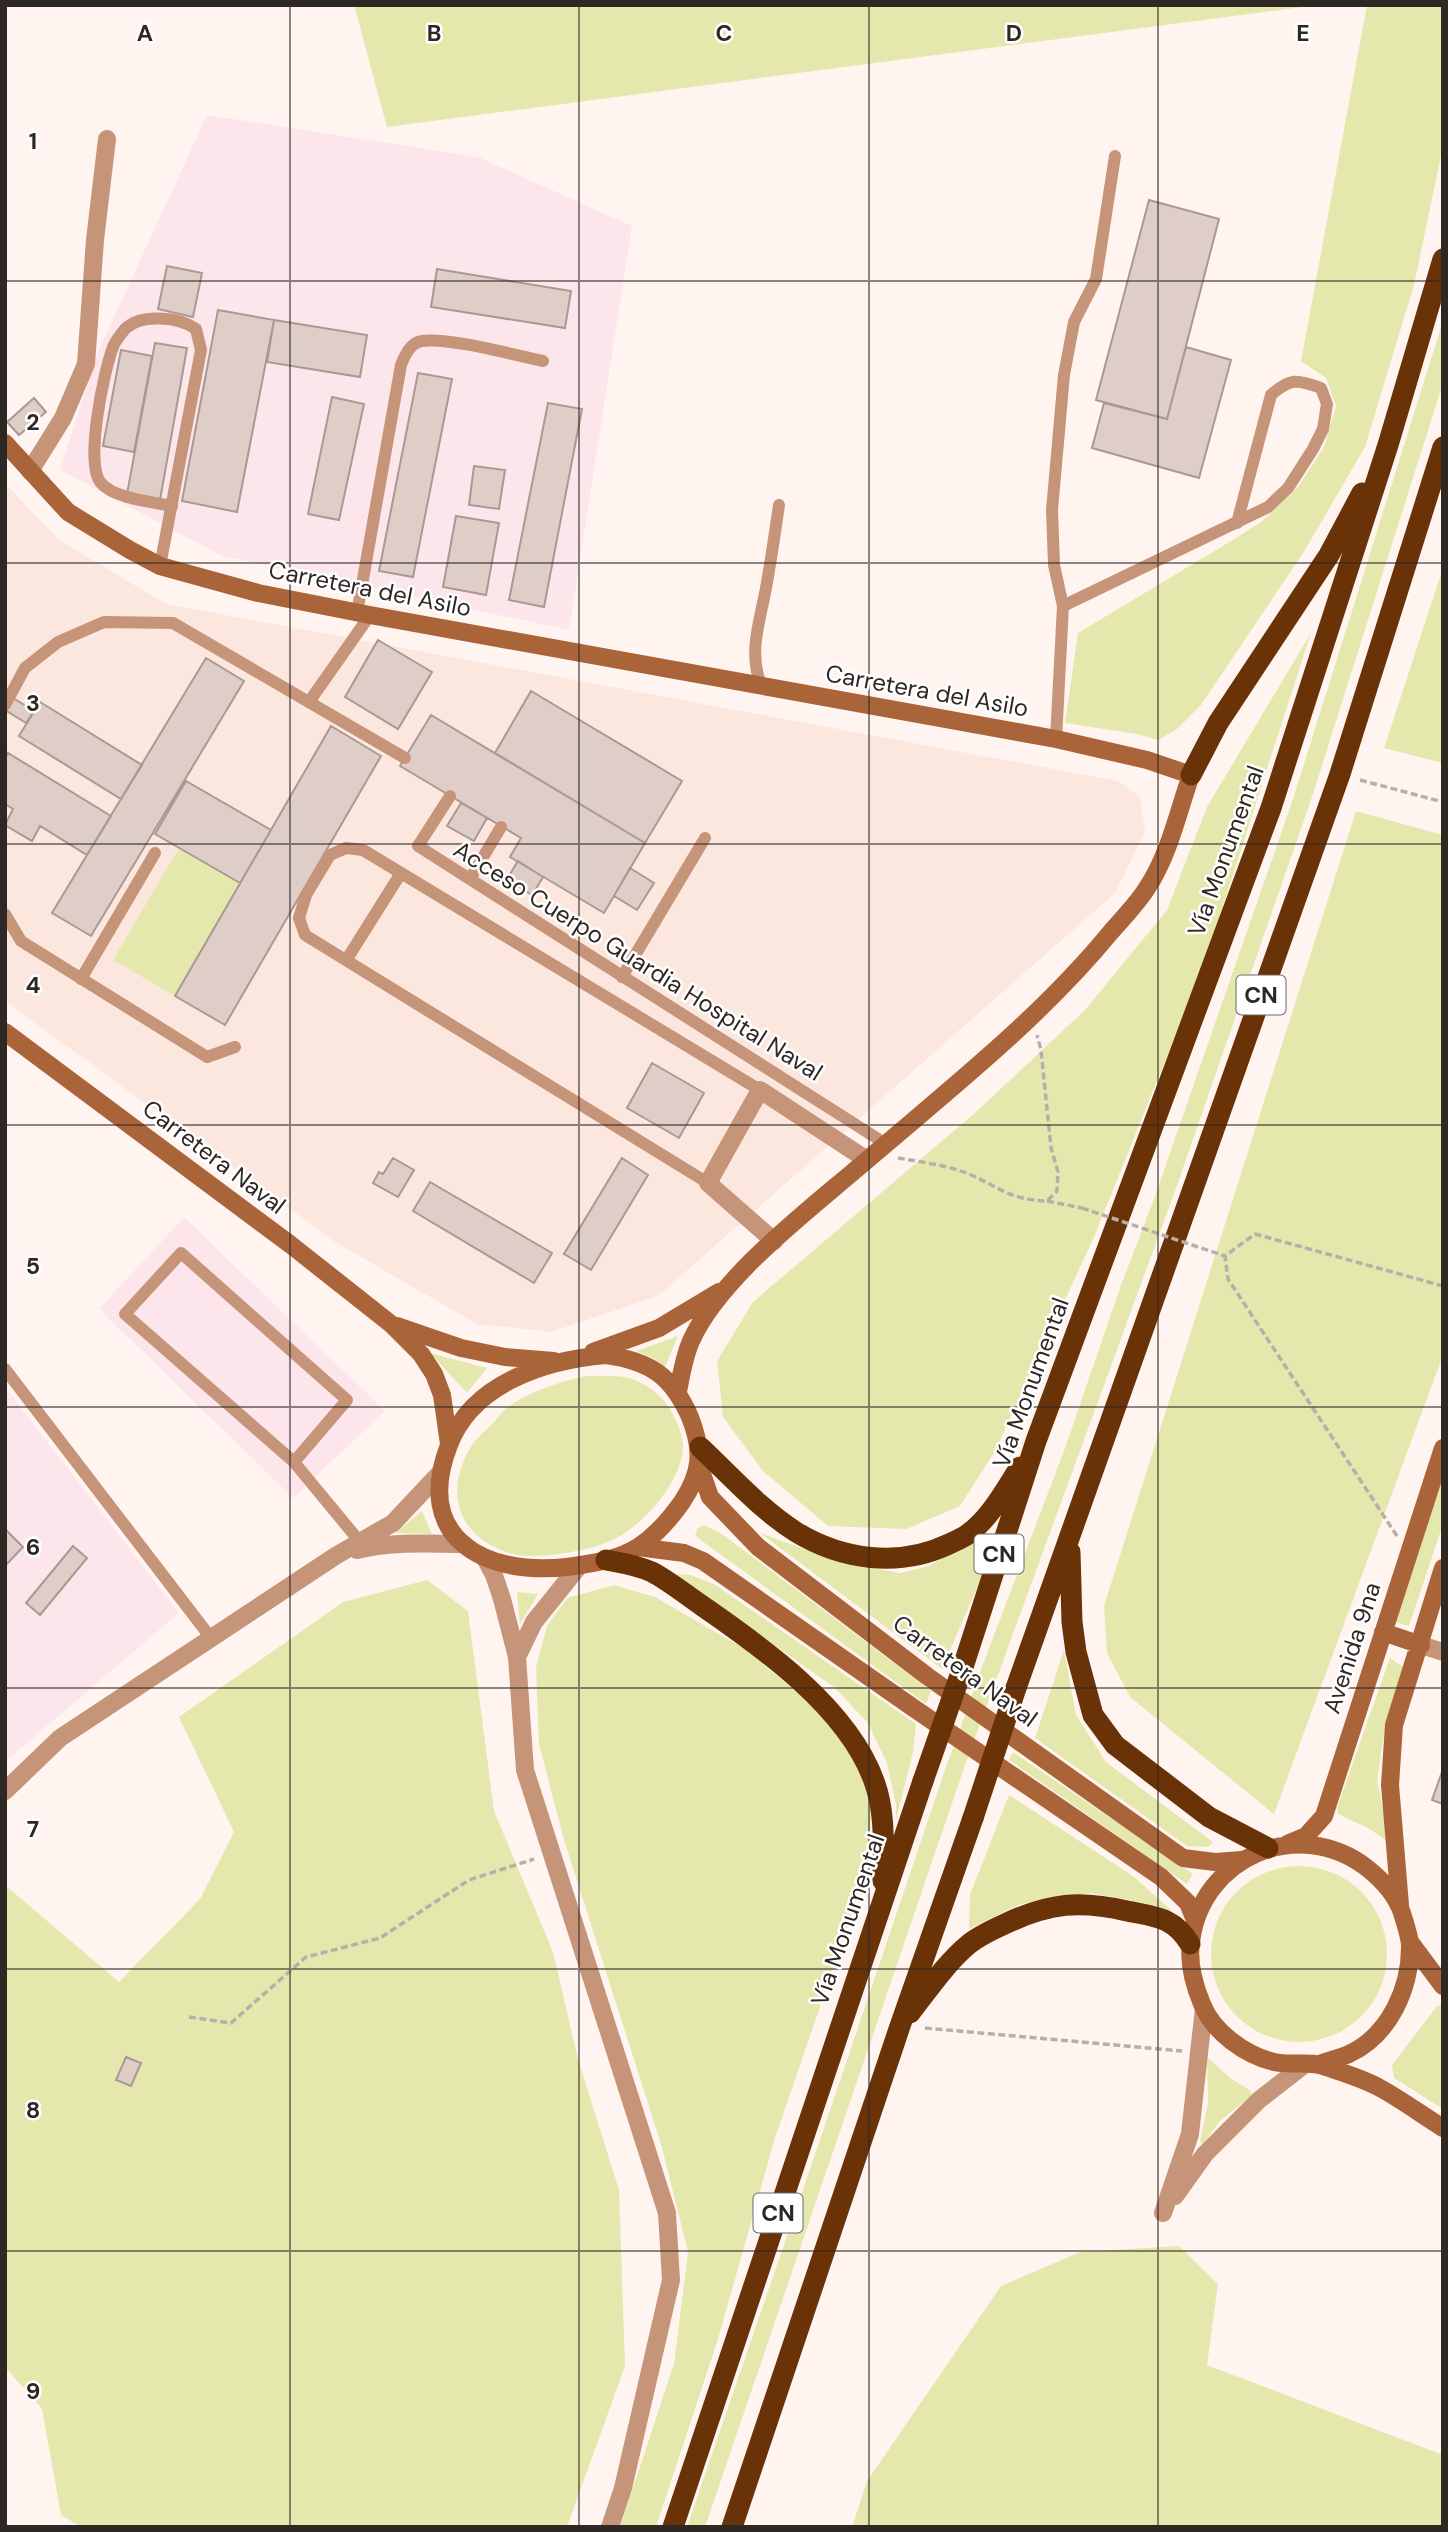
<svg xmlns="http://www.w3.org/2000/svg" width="1448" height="2532" font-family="'DM Sans',sans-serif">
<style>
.industrial{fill:#fce6eb}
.built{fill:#fce7df}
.green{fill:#e5e8ad}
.building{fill:#dfcec7;stroke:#a99992;stroke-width:2}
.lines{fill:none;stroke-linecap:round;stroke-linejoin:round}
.path{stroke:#b8afab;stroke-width:3.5;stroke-dasharray:7 3.5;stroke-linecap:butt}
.lane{stroke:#c69579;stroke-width:12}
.street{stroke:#c69579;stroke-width:18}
.secondary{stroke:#aa6439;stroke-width:18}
.highway{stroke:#6a3207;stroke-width:21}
.path-bridge{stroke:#b8afab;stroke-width:3.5;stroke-dasharray:7 3.5;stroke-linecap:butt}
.highway-bridge{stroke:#6a3207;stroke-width:21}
.grid{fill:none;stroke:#2e2825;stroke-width:2;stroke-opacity:0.55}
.labels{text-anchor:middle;stroke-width:5;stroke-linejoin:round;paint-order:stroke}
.shield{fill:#fff;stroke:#6d6866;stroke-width:2}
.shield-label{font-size:23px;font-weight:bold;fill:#2e2825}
.street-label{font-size:24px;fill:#2e2825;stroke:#fff}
.grid-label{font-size:23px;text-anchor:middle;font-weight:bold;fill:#2e2825;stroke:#fff;stroke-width:5;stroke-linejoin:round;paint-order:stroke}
</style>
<rect width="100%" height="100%" fill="#fff4f0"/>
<path class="industrial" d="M207,115l271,42 154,69 -63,404 -347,-74 -162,-86 37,-116z
M184,1217l201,194 -92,87 -194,-189z
M5,1387l174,226 -174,149z"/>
<path class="built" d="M5,483l54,57 107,64 952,177 22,16 5,35 -30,61 -457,403 -107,36 -74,-8 -142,-82 -330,-241z"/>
<path class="green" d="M354,5h963l-930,122z
M1367,5h76v141l-29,139 -49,162 -60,103 -104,155 -24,24 -19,11 -21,-6 -72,-11 13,-90 158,-95 25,-16 37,-35 26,-40 12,-41 -10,-28 -25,-17z
M1443,321v62l-130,411 -138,397 -211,577 -259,759h-18l135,-393 122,-361 42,-117 78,-205 56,-163 35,-92 138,-397z
M1443,568v195l-59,-15z
M1311,633l-108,334 -109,270 -99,214 -35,55 -54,23 -78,-3 -65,-55 -40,-54 -6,-56 36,-59 223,-190 109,-102 82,-100 40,-103z
M1356,811l87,24v520l-169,459 -144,-117 -23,-44 -3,-47z
M179,848l61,35 -65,113 -62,-36z
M678,1336l-13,31 -12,-9 -17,-7z
M430,1353l57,15 -20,25z
M586,1376c12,1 26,-1 38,1 18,3 36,16 46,32 6,11 12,23 13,35 2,35 -42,85 -73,97 -17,7 -34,11 -52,13 -16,2 -36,4 -52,-2 -50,-18 -62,-62 -34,-107 4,-7 12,-13 18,-19 7,-7 14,-17 22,-22 24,-15 48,-22 74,-28z
M1443,1478v46l-34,102 -15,-4z
M422,1511l10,23 -37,-1z
M704,1525l18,9 209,157 -5,13 -224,-163 -7,-6 3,-7z
M987,1532l3,25 -48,112 -182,-136 77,28 63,12 29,-7z
M675,1574l16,1 23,9 202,140 -3,28 -17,68v-15l-9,-42 -19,-40 -33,-35z
M427,1580l41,31 26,200 59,141 25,107 41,131 6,176 -58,161h-486l-20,-12 -19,-106 -37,-42v-482l114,97 81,-83 34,-67 -55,-115 164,-115z
M614,1585l41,12 88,51 81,66 32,47 16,46 -5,63 -92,268 -57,201 -62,188h-36l54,-163 14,-112 -27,-108 -97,-304 -25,-96 -3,-77 11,-41 20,-28z
M517,1592l21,2 -18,30z
M1064,1650l12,65 30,47 107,80 -5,5 -21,-1 -152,-108z
M1390,1658l14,10 -20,66 -7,46 12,59 -2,2 -19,-13 -30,-14 -1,-6z
M1013,1752l180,122 -6,10 -178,-124z
M1009,1795l124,81 39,35 -46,-12 -36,-6 -70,11 -51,25 1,-34z
M1211 1954a88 88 0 1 1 176 0a88 88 0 1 1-176 0Z
M1437,2006h6v103l-49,-31 -2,-13z
M1207,2057l23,21 21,13 1,4 -32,26 -17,23 -3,-3 8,-38z
M1179,2246l39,38 -11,81 236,90v72h-591l15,-46 134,-195 79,-34z"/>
<path class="building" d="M1149,200l70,19 -52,200 -71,-19z
M167,266l35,7 -9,44 -35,-8z
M437,269l134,22 -6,37 -134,-21z
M218,310l56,10 -37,192 -55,-11z
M274,320l93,15 -7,42 -93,-15z
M155,343l32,5 -27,152 -33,-6z
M1186,347l45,13 -32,118 -107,-30 12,-45 63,16z
M121,350l31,6 -18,96 -31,-6z
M418,373l34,6 -39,198 -34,-6z
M332,397l32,7 -25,116 -31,-6z
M34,398l12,14 -27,23 -12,-13z
M548,403l34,6 -38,198 -35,-7z
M474,466l31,4 -6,39 -30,-4z
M456,516l43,7 -13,72 -43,-8z
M378,640l54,32 -34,57 -53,-32z
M206,658l38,23 -153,255 -39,-23z
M531,691l151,90 -37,62 -150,-90z
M5,693l29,18 -8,12 -21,-13z
M40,702l102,63 -21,34 -102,-63z
M431,715l214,128 -41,70 -94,-56 11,-19 -121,-72z
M331,726l50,30 -156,269 -50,-29z
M8,753l103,63 -24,39 -47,-29 -8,15 -27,-16 8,-16 -8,-5v-46z
M186,781l85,49 -31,53 -85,-49z
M461,803l26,15 -13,23 -27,-15z
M518,861l25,16 -11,18 -25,-16z
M630,868l24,15 -17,27 -23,-14z
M652,1063l52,30 -25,45 -52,-30z
M393,1158l21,12 -16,27 -25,-14 6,-11 4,2z
M622,1158l26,17 -57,95 -27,-16z
M430,1182l122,71 -18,30 -121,-72z
M5,1529l18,18 -18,19z
M73,1546l14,12 -47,57 -14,-12z
M1443,1769v35l-11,-4z
M126,2057l15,6 -10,23 -15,-6z"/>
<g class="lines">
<path class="path" d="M1360,780l83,22
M898,1158c23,4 49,7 71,16 30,13 41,26 78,27l10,-10 1,-19 -7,-24 -10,-98 -4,-15
M1047,1201l35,7
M1397,1536l-169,-257 -3,-23 30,-22 188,52
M189,2017l42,6 75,-66 74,-19 89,-58 65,-21
M925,2028l257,23"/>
<path class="lane" d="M160,566l41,-216 -5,-21c-17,-12 -55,-16 -71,0 -4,5 -10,12 -12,18 -9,24 -29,117 -12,136 12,15 51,19 71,23
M1063,606l-9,-41 -2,-55 12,-135 10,-53 22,-43 19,-123
M357,613l44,-248c4,-10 9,-22 21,-24 26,-4 92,14 121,20
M761,685c-13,-33 -1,-64 5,-97 5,-28 9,-55 13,-83
M309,702l61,-87
M5,705l20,-37 33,-26 46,-20 69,1 232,135
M1056,739l7,-133 205,-99 20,-19 25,-39 10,-20 4,-25 -6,-16c-24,-9 -31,-10 -50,7l-34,128
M450,796l-32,50 468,298
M470,879l31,-52
M5,914l16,27 186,116 28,-10
M347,959l54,-86
M622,977l83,-139
M81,979l74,-126
M708,1183l-403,-248 -6,-17 7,-23 24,-40 16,-7 17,2 397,240
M5,1369l206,269
M294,1462l53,-62 -166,-147 -56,61 169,148 66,80"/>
<path class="street" d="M30,471l33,-53 23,-54 9,-124 12,-101
M774,1241l-66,-58 52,-93 107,70
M357,1550c37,-9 70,-6 107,-6
M485,1558l9,17 8,24 15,58 8,113 142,443 4,67 -48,208 -13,39
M1421,1645l22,7
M517,1657l17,-35 45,-56
M5,1791l55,-53 277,-183 56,-32 47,-50
M1175,2196l30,-42 54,-54 45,-35
M1163,2213l27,-79 14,-126"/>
<path class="secondary" d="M5,443l63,69 62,38 30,16 98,27 112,22 686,124 91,21 44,15c-13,37 -22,80 -44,113 -10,16 -25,31 -37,45 -70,85 -159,155 -243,227 -54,47 -147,116 -176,181 -7,16 -10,34 -13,51
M5,1032l286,213 100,79 30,30 13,20 8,21 7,49
M397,1326l64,22 44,9 49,4
M593,1352l66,-24 60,-36
M606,1355c44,6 66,21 84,62 13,33 12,55 -8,85 -12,17 -27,34 -44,45 -21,13 -48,17 -71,20 -83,9 -154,-29 -118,-122 23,-62 97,-85 157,-90z
M699,1465l11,32 48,50 169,129 256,182 32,4 27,-2
M638,1547l46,6 19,8 212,148 246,168 27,26 7,17
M1383,1632l38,13
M1287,1844l19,-8 18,-20 119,-368
M1400,1905l-10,-120 4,-60 49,-157
M1410,1942l33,44
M1319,2064c10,-4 21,-6 30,-10 41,-19 62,-67 61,-110 -1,-10 -5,-21 -8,-31 -6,-18 -21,-34 -35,-45 -68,-53 -166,-11 -176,74 -3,21 3,43 11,62 11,28 43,51 72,58 17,4 37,-2 52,5 18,6 38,12 54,21 22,12 42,27 63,40"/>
<path class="highway" d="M1191,775l27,-52 111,-168 33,-62
M700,1447c31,29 60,62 96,85 46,28 103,36 153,12 6,-3 14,-6 19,-10 23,-17 37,-44 52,-67
M1070,1552l2,70 4,30 17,63 22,30 94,72 59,31
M606,1560c16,3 31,5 46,12 17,9 33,22 49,33 61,42 147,103 173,176 12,32 9,66 9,100
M963,1667l73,-226 235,-633 117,-363 55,-186
M1016,1688l324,-914 103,-327
M910,2013c18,-23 36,-50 59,-69 11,-9 25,-15 38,-21 43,-20 73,-23 120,-12 29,6 47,6 63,33
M673,2527l250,-746
M732,2527l168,-501 73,-208"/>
<path class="path-bridge" d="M1082,1208l143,48"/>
<path class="highway-bridge" d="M923,1781l40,-114
M973,1818l43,-130"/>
</g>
<path class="grid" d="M290,5v2522M579,5v2522M869,5v2522M1158,5v2522M5,281h1438M5,563h1438M5,844h1438M5,1125h1438M5,1407h1438M5,1688h1438M5,1969h1438M5,2251h1438"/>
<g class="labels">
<g class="shield">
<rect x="1236.5" y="975.5" width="49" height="39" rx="5"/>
<rect x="974.5" y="1534.5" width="49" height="39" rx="5"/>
<rect x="753.5" y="2193.5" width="49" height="39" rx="5"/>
</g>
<g class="shield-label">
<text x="1261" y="1003">CN</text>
<text x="999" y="1562">CN</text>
<text x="778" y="2221">CN</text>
</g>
<g class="street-label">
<text transform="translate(370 589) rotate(11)" y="8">Carretera del Asilo</text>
<text transform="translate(927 691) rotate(10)" y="8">Carretera del Asilo</text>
<text transform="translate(1226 851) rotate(-70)" y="8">Vía Monumental</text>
<text transform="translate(638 961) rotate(32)" y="8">Acceso Cuerpo Guardia Hospital Naval</text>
<text transform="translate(214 1157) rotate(37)" y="8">Carretera Naval</text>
<text transform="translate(1031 1383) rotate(-70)" y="8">Vía Monumental</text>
<text transform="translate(1352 1648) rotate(-72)" y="8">Avenida 9na</text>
<text transform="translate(965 1671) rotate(36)" y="8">Carretera Naval</text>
<text transform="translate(848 1920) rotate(-71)" y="8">Vía Monumental</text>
</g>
</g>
<g class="grid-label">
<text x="145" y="41">A</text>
<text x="434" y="41">B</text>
<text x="724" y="41">C</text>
<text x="1014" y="41">D</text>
<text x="1303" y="41">E</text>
<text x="33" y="149">1</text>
<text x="33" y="430">2</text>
<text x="33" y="711">3</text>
<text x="33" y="993">4</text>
<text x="33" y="1274">5</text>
<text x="33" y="1555">6</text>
<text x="33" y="1837">7</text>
<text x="33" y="2118">8</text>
<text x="33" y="2399">9</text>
</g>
<rect width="1448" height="2532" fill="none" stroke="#2e2825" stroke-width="14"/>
</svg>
